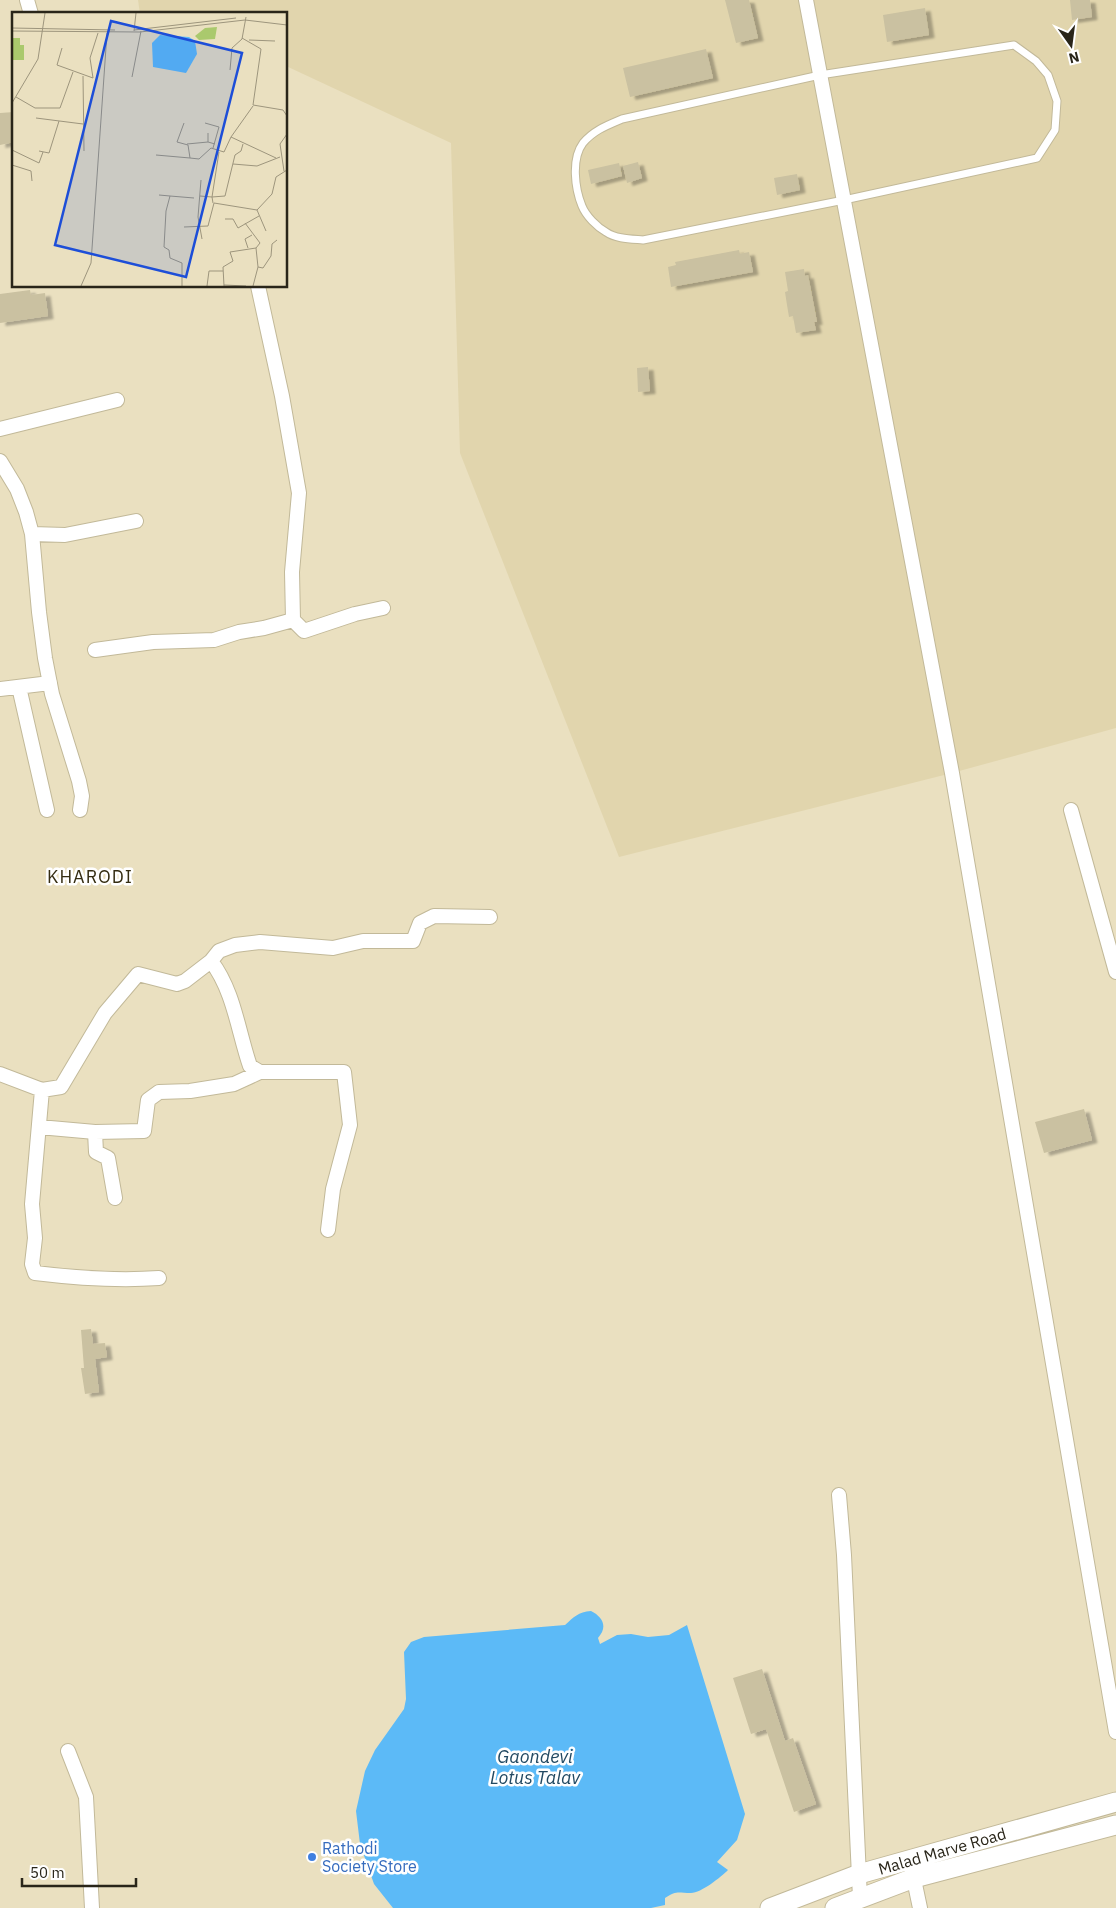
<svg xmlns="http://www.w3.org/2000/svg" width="1116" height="1908" font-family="'IBM Plex Sans',sans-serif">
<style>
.built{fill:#e1d5ad}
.water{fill:#5cbaf7}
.building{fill:#cac1a1;filter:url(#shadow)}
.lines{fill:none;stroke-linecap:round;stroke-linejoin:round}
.lane-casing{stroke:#c2b999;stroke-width:9}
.street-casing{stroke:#c2b999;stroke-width:16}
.secondary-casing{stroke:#c2b999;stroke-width:21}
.lane{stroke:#fff;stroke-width:7}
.street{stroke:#fff;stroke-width:14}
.secondary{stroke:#fff;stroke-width:19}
.shop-dot{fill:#3f7fe0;stroke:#fff;stroke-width:2}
.labels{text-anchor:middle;stroke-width:5;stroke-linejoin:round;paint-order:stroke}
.shop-label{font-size:16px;fill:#366cbe;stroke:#fff;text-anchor:start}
.street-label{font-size:16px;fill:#292519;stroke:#fff}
.neighbourhood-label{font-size:18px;letter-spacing:1px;fill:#352d12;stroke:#fff}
.water-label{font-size:18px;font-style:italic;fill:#224962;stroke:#fff}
.inset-road{fill:none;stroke:#9d957d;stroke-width:1}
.view{fill:#1d4ed8;fill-opacity:0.15;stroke:#1d4ed8;stroke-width:2.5}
.inset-edge{fill:none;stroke:#292519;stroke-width:2.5}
</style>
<defs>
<filter id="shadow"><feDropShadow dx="5.5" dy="3" stdDeviation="1" flood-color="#0004"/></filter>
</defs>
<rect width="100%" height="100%" fill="#eae0c0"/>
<path class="built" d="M138,0h978v728l-164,45 -333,84 -159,-404 -9,-310 -165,-77v-52h-146z"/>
<path class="water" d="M591,1611c12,6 17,16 7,27l2,6 17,-9 14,-1 17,3 21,-2 18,-10 58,189 -8,26 -20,22 11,8c-7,7 -27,23 -37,23 -13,0 -14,-3 -26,5v7l-14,3h-258l-19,-24 -14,-40 -4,-33 9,-40 10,-21 29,-41 2,-10 -2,-47 7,-10 13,-5 141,-12c9,-8 13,-13 26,-14z"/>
<path class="building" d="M725,0h24l9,38 -22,5z
M1070,0h20l2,17 -20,3z
M925,8l4,27 -42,7 -4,-27z
M706,49l7,29 -83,19 -7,-29z
M14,112v30l-14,3v-32z
M638,162l4,16 -15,5 -4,-17z
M619,163l3,13 -31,8 -3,-14z
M797,174l3,16 -23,5 -3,-17z
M739,250l1,4 9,-2 4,20 -82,15 -3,-20 8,-2 -1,-3z
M804,269l1,7 3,-1 9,47h-3l2,8 -20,3 -3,-17 -4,1 -2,-12 -2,-13 3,-1 -3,-19z
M30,290l1,5 14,-2 3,23 -48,7v-29z
M648,367l2,24 -12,1 -1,-24z
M1084,1109l8,31 -48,13 -9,-31z
M91,1329l2,15 12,-1 2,14 -12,2 4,33 -14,2 -4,-26h3l-3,-38z
M762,1669l23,72 8,-3 23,66 -22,8 -28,-83 -15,5 -18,-56z"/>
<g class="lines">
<defs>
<path id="lane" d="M1014,45l22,16 12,14 9,26 -2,29 -18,28 -193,42 -201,40c-12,-1 -27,-1 -37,-8 -9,-5 -20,-16 -24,-26 -7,-17 -11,-47 1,-63 11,-13 25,-18 39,-24l198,-44z"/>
<path id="street" d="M27,0l4,14
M806,0l146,773 164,959
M258,286l24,110 17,97 -7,79 1,48 11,11 51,-17 28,-6
M0,429l117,-29
M0,461l17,28 9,23 6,22 7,78 6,46 7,36 27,87 3,15 -2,14
M32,534l33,1 71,-14
M95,650l58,-8 61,-2 25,-8 25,-4 29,-8
M19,687l28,123
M0,689l50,-6
M1071,810l45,162
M0,1074l42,16 19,-3 44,-74 33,-39 39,10 8,-3 26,-20
M42,1090l-10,114 3,34 -3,26 3,9c41,5 83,8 124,5
M39,1127l56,5 1,20 12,6 7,40
M95,1132l49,-1 4,-31 11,-8 31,-1 44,-7 26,-12
M328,1230l5,-41 17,-64 -6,-53h-84l-10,-6c-12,-35 -16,-75 -39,-105l8,-10 16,-6 25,-3 73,6 30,-7h50l7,-18 14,-7 56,1
M839,1495l5,60 16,343
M68,1751l18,46 6,111
M912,1870l8,38"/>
<path id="secondary" d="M770,1908l89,-34 257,-72
M835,1908l79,-30 202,-53"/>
</defs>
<use href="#lane" class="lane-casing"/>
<use href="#street" class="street-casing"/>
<use href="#secondary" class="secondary-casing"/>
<use href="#lane" class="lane"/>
<use href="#street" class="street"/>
<use href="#secondary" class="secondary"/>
</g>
<circle class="shop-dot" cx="312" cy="1857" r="5"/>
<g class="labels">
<g class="shop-label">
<text x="322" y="1854">Rathodi<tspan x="322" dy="18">Society Store</tspan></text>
</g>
<g class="street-label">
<text transform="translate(942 1851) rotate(-16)" y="6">Malad Marve Road</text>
</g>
<g class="neighbourhood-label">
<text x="90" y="883">KHARODI</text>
</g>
<g class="water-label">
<text x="535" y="1763">Gaondevi<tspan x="535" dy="21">Lotus Talav</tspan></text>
</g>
</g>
<g transform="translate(12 12)">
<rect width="275" height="275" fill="#eae0c0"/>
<path d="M205,15l-2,12 -16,1 -4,-4 10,-8zM0,26h8v7h4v15h-12z" fill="#aac96d"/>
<path d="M148,23l29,2 6,4 2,13 -11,19 -33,-6 -1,-24z" fill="#5cbaf7"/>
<path class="inset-road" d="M0,16l103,2M122,18l102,-12M0,19l128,1 105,-12 42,5M122,19l2,-18M230,26l19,11 -8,56 30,5 4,6M237,28l26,1M50,36l-5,17 36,13 -3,-20 8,-25M218,58l2,-22 10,-9 4,-22M71,64l1,75M120,65l9,-46M4,85l19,11h25l13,-36M0,91l26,-44 7,-46M24,106l47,6M193,111l14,4 -6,21M196,121v9l7,2M219,125l22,-31M175,132l21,-2M0,138l27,13 4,-11M27,139l10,2 10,-32M144,143l34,3 -2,-13 -11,-3 7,-19M178,146l9,1 12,-11 13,4 7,-15 45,21M221,152l24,2 23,-9M0,153l19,6 1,10M272,159l-4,-27 7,-10M189,168l-3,37 4,22M147,183l11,1 -4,15 -2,36 5,3 1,8 12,5v23M158,184l24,2M188,184l12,1 7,-45M201,191l-1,-6 13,-1 10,-41 6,-4 2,-7M245,198l9,21M213,207h8l5,9 21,-12M233,211l15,20 -4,5M172,215l24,-1 6,-23 43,7 15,-16 4,-17 11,-7M236,236l-3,-9 7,-4M212,273l22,1M69,274l10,-23 16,-230M195,274l2,-15h14M212,274l-1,-19 10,-6 -3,-9 26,-4 2,19M241,274l5,-19 5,1 8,-12 1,-12 5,-4"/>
<path class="view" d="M99,9l131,32 -56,224 -131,-32z"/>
<rect width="275" height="275" class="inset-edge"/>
</g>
<g transform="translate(1071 45) rotate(166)" stroke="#ffffff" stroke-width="4" paint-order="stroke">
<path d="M0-4L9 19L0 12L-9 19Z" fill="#292519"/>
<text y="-8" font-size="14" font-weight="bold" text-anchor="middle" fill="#292519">N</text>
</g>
<path d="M22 1878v8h114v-8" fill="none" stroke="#292519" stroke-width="2.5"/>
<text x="30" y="1878" font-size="15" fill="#292519" stroke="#ffffff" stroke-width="4" paint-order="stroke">50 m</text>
</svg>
